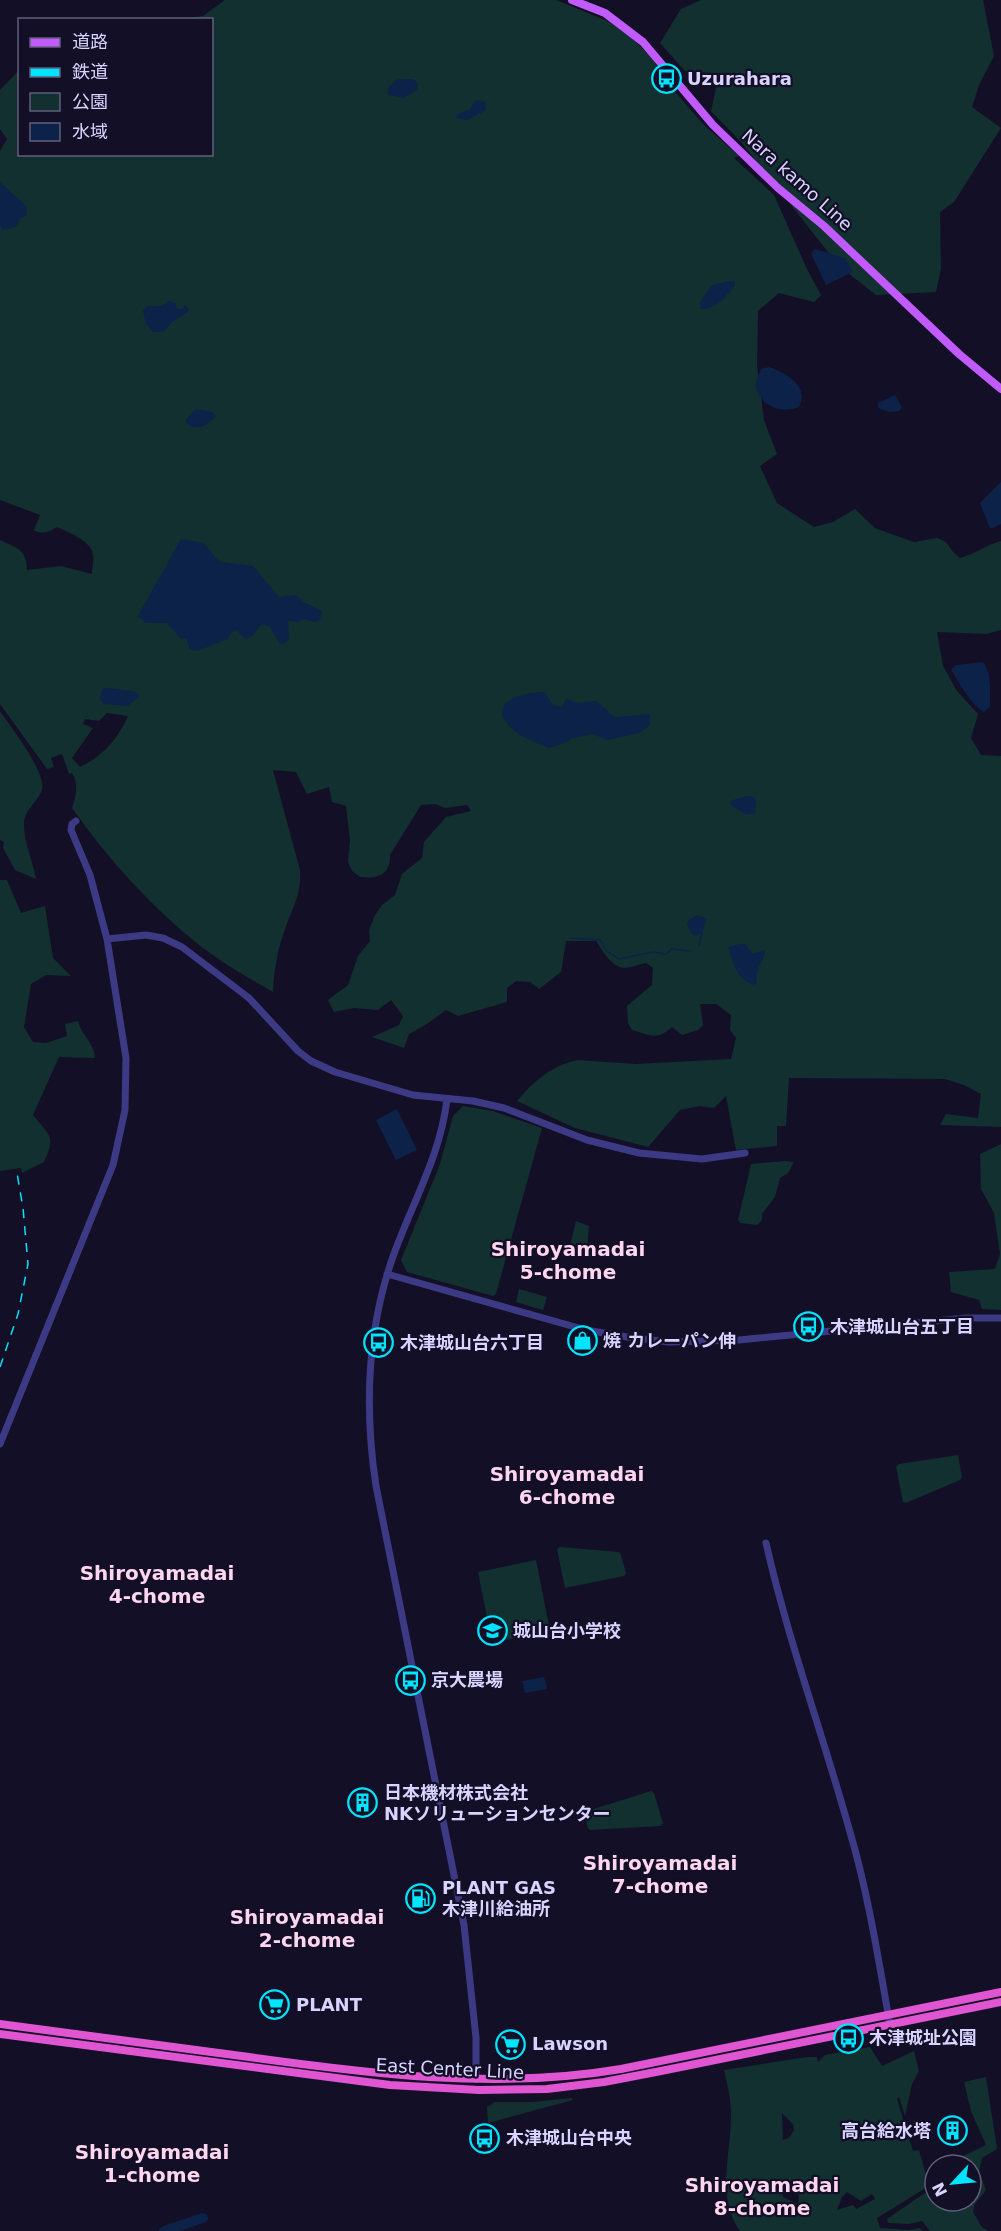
<svg xmlns="http://www.w3.org/2000/svg" width="1001" height="2231" font-family="'DejaVu Sans','Noto Sans JP',sans-serif">
<style>
.green{fill:#12302f;fill-rule:evenodd}
.water{fill:#0c2248}
.lines{fill:none;stroke-linecap:round;stroke-linejoin:round}
.stream{stroke:#0c2248;stroke-width:1.5}
.river{stroke:#0c2248;stroke-width:10}
.tertiary{stroke:#3d3a85;stroke-width:7}
.primary{stroke:#c25bff;stroke-width:8}
.trunk{stroke:#e055d1;stroke-width:8}
.rail{stroke:#00e5ff;stroke-width:1.5;stroke-dasharray:9 8;stroke-linecap:butt}
.labels{text-anchor:middle;stroke-width:4.5;stroke-linejoin:round;paint-order:stroke}
.poi-label{font-size:18px;font-weight:bold;fill:#d9d4ff;stroke:#130f26;text-anchor:start}
.street-label{font-size:18px;fill:#d9d4ff;stroke:#130f26}
.neighbourhood-label{font-size:20px;font-weight:bold;fill:#ffd6f0;stroke:#130f26}
</style>
<rect width="100%" height="100%" fill="#130f26"/>
<path class="green" d="M225,0h331l54,22 21,15 22,22 11,20 39,45 36,32 -5,2 40,37 33,74 14,26 -7,7 -35,-9 -21,18 -1,55 7,54 13,34 -17,12 17,37 37,24 19,-5 22,-13 20,19 39,14 23,-4 9,4 7,10 7,6c15,-4 26,-13 41,-17v89l-15,4 -49,-2 6,34 14,25 21,23 -7,24 10,17 20,1v371l-61,-2 6,-11 32,4 3,-24 -17,-9 -19,-6 -156,-1 -3,48h-9v20l-41,4 -10,-54 -12,12 -14,-2 -20,4 -32,37 -73,-19 -58,-27c17,-20 35,-36 61,-41l57,4 96,-5 5,-21 -6,-8 1,-15 -15,-11h-16l3,21 -5,5 -16,5 -10,-8c-15,14 -22,8 -40,3l-4,-7 -1,-17 25,-21 1,-17 -7,-5c-7,1 -15,5 -21,5 -13,0 -23,-18 -29,-27h-30l-5,31 -22,17 -9,-7 -14,-1 -9,7v14l-49,14 -12,-6 -19,14 -18,10 -5,14 -32,-11 27,-12 4,-9 -12,-16 -13,10 -24,-2 -20,4 -6,-12 20,-15 10,-29 12,-15 -1,-11 6,-15 7,-10 13,-10 7,-21 20,-16 2,-16 22,-25 25,-6 -4,-6 -22,3 -10,-4 -14,1 -31,50c1,20 -13,24 -30,22l-8,-6 -4,-9 2,-21 -4,-35 -14,-4 -3,-15 -22,7 -11,-22 -23,-2 27,100c2,25 -9,40 -16,62 -7,20 -10,39 -11,60 -24,-14 -48,-27 -70,-44 -50,-39 -95,-89 -131,-140 4,-12 7,-24 0,-35l-3,1 -7,-20 -11,4 3,9 -7,2 -47,-65v-164c18,9 26,8 27,30l34,-4 31,8c0,-5 2,-14 1,-20 -2,-13 -25,-22 -36,-27 -7,5 -16,8 -23,3l6,-15 -40,-15v-349l7,-12 -7,-10v-39l19,-20 1,84h192v-134l-37,-1 28,-3zM107,713l21,3c-10,23 -25,40 -48,51l-8,-9 21,-30 -10,-4 2,-5 14,2z
M701,0h282l11,56 -15,29 -7,22 29,21 -47,74 -14,10 1,57 -5,23 -60,3 -37,-29 -97,-123 -31,-32 8,-37 -34,-3 -25,-28 21,-34z
M0,711c10,15 50,65 41,81 -5,11 -18,20 -17,33 0,18 9,36 12,54l-21,-9 -12,-22 1,-6 -4,-2z
M0,880h7l14,33 24,-7 8,52 18,18 -25,-1 -15,9 -7,43 9,15 13,1 21,-7 -2,-12 13,-3c3,13 16,22 17,36l-2,1 -34,-1 -26,58c17,21 23,21 11,47l-22,11 -1,-5 -21,3z
M463,1106l30,5 49,17 -46,166 -3,2 -86,-24 -6,-12 39,-96 13,-48z
M1001,1144v166l-19,-1 -3,-9 -28,-8 -2,-20 46,-3 5,-15 -6,-41 -13,-24 -1,-35z
M785,1161l9,1 -6,11 -8,5 -5,19 -13,17v6l-5,5 -17,-2 -2,-3 13,-56z
M576,1221l13,5 -2,25 -3,2 -15,-4z
M519,1289l28,8 -4,13 -27,-8z
M958,1455l4,22 -2,3 -54,23 -3,-1 -7,-35 3,-3z
M560,1547l59,5 2,3 5,18 -2,3 -59,12 -8,-39z
M536,1560l14,71 -58,12 -14,-71z
M651,1791l3,2 9,30 -2,3 -71,4 -2,-2 -4,-16z
M870,2047l12,19 32,-15 5,20 -7,13 -7,32 -6,-19 -2,2 16,52 6,-1 10,36 -52,32 3,10 29,2 11,-2 3,3h-183c-25,-35 -8,-80 -9,-119 0,-14 -4,-28 -7,-42l83,-13h10l1,5 7,-7zM782,2113l11,11 1,6 -5,8 -6,2zM782,2188l17,7 -1,9 -15,-7zM847,2192l14,9 11,-7 3,5 -19,10 -3,-4 -16,5 5,-13z
M986,2077l11,72 -15,9 -3,14 7,18 -11,14 -2,8 9,15 6,4h-58l-8,-10 -13,3 -21,-1 -1,-4 45,-31h3v13h36v-36h-27l42,-20 -15,-34 -7,-29z
M572,2098l1,2 -85,23 -1,-16 8,-5h37z"/>
<path class="water" d="M398,79h15l4,3 1,4 -2,5 -13,7 -15,-3v-8z
M476,100l9,2 1,8 -19,10 -11,-2 1,-4 12,-4z
M0,182l26,24 1,9 -8,4 -1,7 -15,4 -3,-5z
M815,249l30,9 8,14 -27,13 -14,-29v-4z
M729,281l6,1v4c-9,10 -19,24 -34,23l-1,-7 12,-17z
M169,301l6,2 3,6h4l3,-4 4,4 -1,3 -16,10 -7,9 -12,1 -7,-8 -3,-13 4,-5h15z
M769,367c17,6 41,19 30,40 -16,7 -39,-1 -43,-19 -1,-7 3,-13 5,-19z
M895,395l7,12 -3,4 -9,1 -12,-4v-5z
M195,409l18,3 3,4c-7,9 -22,18 -31,5z
M1001,482v42l-8,4h-3l-10,-25z
M181,539l23,4 11,14 6,5 32,4 26,31 17,-2 9,8 17,8 -2,9 -5,2 -12,-3 -5,3 -10,-1 1,17 -3,5 -6,1 -10,-17 -8,-3 -11,13 -6,2 -8,-9 -5,2 -4,7 -31,12 -7,-2 -4,-11 -5,1 -14,-16h-21l-8,-7z
M983,662c9,11 7,32 7,45l-6,5c-14,-8 -24,-28 -33,-42l5,-5z
M106,688l28,3 6,5 -12,10 -24,-2 -4,-6 2,-9z
M545,692l8,13 9,2 4,-8 11,4 19,-2 19,16 35,-3v11l-11,8 -32,7 -14,-6 -23,5 -1,2 -20,7c-18,-8 -40,-14 -47,-34 1,-19 27,-21 43,-22z
M746,796l8,1 2,3 -1,13 -9,2 -15,-10 -1,-4z
M697,915l10,4 -5,14 -6,3 -4,-2 -5,-9 1,-4z
M740,944h5l8,10 12,-4c0,8 -5,12 -7,20 -2,5 0,9 -2,15 -19,-3 -23,-23 -28,-38z
M397,1109l20,41 -21,10 -20,-40z
M544,1677l3,12 -22,4 -3,-12z"/>
<g class="lines">
<path class="stream" d="M570,938l30,2 7,11 12,8 34,-7 13,2 6,-5 20,2
M699,945l3,-12"/>
<path class="river" d="M164,2231l39,-13"/>
<path class="tertiary" d="M107,939l39,-4 17,3 19,9 67,51 49,53 13,10 24,11 78,23 60,6 31,7 83,32 52,13 63,6 43,-6
M447,1099c-6,54 -33,101 -52,152 -28,76 -31,156 -19,235l88,439 12,113v41
M387,1274l199,56 41,7 42,5 70,-2 227,-22h35
M0,1444l113,-279 12,-55 1,-52 -19,-119 -17,-64 -19,-45 1,-6 4,-3
M766,1543c22,97 57,192 84,289 18,61 28,125 39,187"/>
<path class="primary" d="M572,0l33,13 38,29 70,83 65,63 46,38 135,128 42,35"/>
<path class="trunk" d="M0,2024c83,11 166,22 249,33 123,17 248,33 372,12l380,-77
M0,2034l390,51 89,5 68,-1 57,-7 57,-11 340,-69"/>
<path class="rail" d="M0,1367l18,-53 10,-50 -5,-56 -6,-35"/>
</g>
<defs>
<symbol id="bus-ring" viewBox="-11 -11 22 22"><circle r="9.5" fill="#130f26" stroke="#00e5ff" stroke-width="1.5"/><path d="M-5-6H5V4H4V6H2V4H-2V6H-4V4H-5ZM-3.5-4V0h7V-4ZM-3.5 1.2v1.5H-2V1.2ZM2 1.2v1.5H3.5V1.2Z" fill="#00e5ff"/></symbol>
<symbol id="shop-ring" viewBox="-11 -11 22 22"><circle r="9.5" fill="#130f26" stroke="#00e5ff" stroke-width="1.5"/><path d="M-5-2.5h2.3a2.7 3.5 0 0 1 5.4 0H5L5.5 6h-11ZM-1.5-2.5h3a1.5 2.3 0 0 0-3 0Z" fill="#00e5ff"/></symbol>
<symbol id="school-ring" viewBox="-11 -11 22 22"><circle r="9.5" fill="#130f26" stroke="#00e5ff" stroke-width="1.5"/><path d="M0-5L7-2L0 1L-7-2ZM-4 1L0 2.5L4 1V4Q0 6-4 4Z" fill="#00e5ff"/></symbol>
<symbol id="building-ring" viewBox="-11 -11 22 22"><circle r="9.5" fill="#130f26" stroke="#00e5ff" stroke-width="1.5"/><path d="M-4-6H4V6H1V3H-1V6H-4ZM-2.5-4.3h1.7v1.8h-1.7ZM.8-4.3h1.7v1.8H.8ZM-2.5-1h1.7V.8h-1.7ZM.8-1h1.7V.8H.8Z" fill="#00e5ff"/></symbol>
<symbol id="fuel-ring" viewBox="-11 -11 22 22"><circle r="9.5" fill="#130f26" stroke="#00e5ff" stroke-width="1.5"/><path d="M-5.5-6h7V0h2V4h1.3V-2.5L3-4.5l.8-.8L6-3V5H2.5V1h-1V6h-7ZM-4.2-4.7v3.2H.2V-4.7Z" fill="#00e5ff"/></symbol>
<symbol id="supermarket-ring" viewBox="-11 -11 22 22"><circle r="9.5" fill="#130f26" stroke="#00e5ff" stroke-width="1.5"/><path d="M-6-5.5h2.5l.6 2H6L4.5 2H-2.5L-4.4-4H-6ZM-1.5 3.2a1.3 1.3 0 1 0 .1 0ZM3 3.2a1.3 1.3 0 1 0 .1 0Z" fill="#00e5ff"/></symbol>
</defs>
<g fill-rule="evenodd">
<use href="#bus-ring" x="650" y="62" width="33" height="33"/>
<use href="#bus-ring" x="792" y="1310" width="33" height="33"/>
<use href="#shop-ring" x="566" y="1324" width="33" height="33"/>
<use href="#bus-ring" x="362" y="1326" width="33" height="33"/>
<use href="#school-ring" x="476" y="1614" width="33" height="33"/>
<use href="#bus-ring" x="394" y="1664" width="33" height="33"/>
<use href="#building-ring" x="346" y="1786" width="33" height="33"/>
<use href="#fuel-ring" x="404" y="1882" width="33" height="33"/>
<use href="#supermarket-ring" x="258" y="1988" width="33" height="33"/>
<use href="#bus-ring" x="832" y="2022" width="33" height="33"/>
<use href="#supermarket-ring" x="494" y="2028" width="33" height="33"/>
<use href="#building-ring" x="936" y="2114" width="33" height="33"/>
<use href="#bus-ring" x="468" y="2122" width="33" height="33"/>
</g>
<g class="labels">
<g class="poi-label">
<text x="687" y="85">Uzurahara</text>
<text x="830" y="1333">木津城山台五丁目</text>
<text x="603" y="1347">焼 カレーパン伸</text>
<text x="400" y="1349">木津城山台六丁目</text>
<text x="513" y="1637">城山台小学校</text>
<text x="431" y="1686">京大農場</text>
<text x="384" y="1799">日本機材株式会社<tspan x="384" dy="21">NKソリューションセンター</tspan></text>
<text x="442" y="1894">PLANT GAS<tspan x="442" dy="21">木津川給油所</tspan></text>
<text x="296" y="2011">PLANT</text>
<text x="869" y="2044">木津城址公園</text>
<text x="532" y="2050">Lawson</text>
<text x="931" y="2137" text-anchor="end">高台給水塔</text>
<text x="506" y="2144">木津城山台中央</text>
</g>
<g class="street-label">
<text transform="translate(797 180) rotate(42)" y="6">Nara kamo Line</text>
<text transform="translate(450 2069) rotate(3)" y="6">East Center Line</text>
</g>
<g class="neighbourhood-label">
<text x="568" y="1256">Shiroyamadai<tspan x="568" dy="23">5-chome</tspan></text>
<text x="567" y="1481">Shiroyamadai<tspan x="567" dy="23">6-chome</tspan></text>
<text x="157" y="1580">Shiroyamadai<tspan x="157" dy="23">4-chome</tspan></text>
<text x="660" y="1870">Shiroyamadai<tspan x="660" dy="23">7-chome</tspan></text>
<text x="307" y="1924">Shiroyamadai<tspan x="307" dy="23">2-chome</tspan></text>
<text x="152" y="2159">Shiroyamadai<tspan x="152" dy="23">1-chome</tspan></text>
<text x="762" y="2192">Shiroyamadai<tspan x="762" dy="23">8-chome</tspan></text>
</g>
</g>
<rect x="18" y="18" width="195" height="138" fill="#130f26" stroke="#625e7d" stroke-width="1.5"/>
<rect x="30" y="38" width="30" height="9" fill="#c25bff" stroke="#625e7d" stroke-width="1.5"/>
<text x="72" y="48" font-size="18" fill="#d9d4ff">道路</text>
<rect x="30" y="68" width="30" height="9" fill="#00e5ff" stroke="#625e7d" stroke-width="1.5"/>
<text x="72" y="78" font-size="18" fill="#d9d4ff">鉄道</text>
<rect x="30" y="93" width="30" height="18" fill="#12302f" stroke="#625e7d" stroke-width="1.5"/>
<text x="72" y="108" font-size="18" fill="#d9d4ff">公園</text>
<rect x="30" y="123" width="30" height="18" fill="#0c2248" stroke="#625e7d" stroke-width="1.5"/>
<text x="72" y="138" font-size="18" fill="#d9d4ff">水域</text>
<g transform="translate(953 2183) rotate(244)"><circle r="28" fill="#130f26" stroke="#625e7d" stroke-width="1.5"/>
<path d="M0-4.5L10 22L0 15L-10 22Z" fill="#00e5ff"/>
<text y="-9" font-size="16" font-weight="bold" text-anchor="middle" fill="#d9d4ff">N</text>
</g>
</svg>
